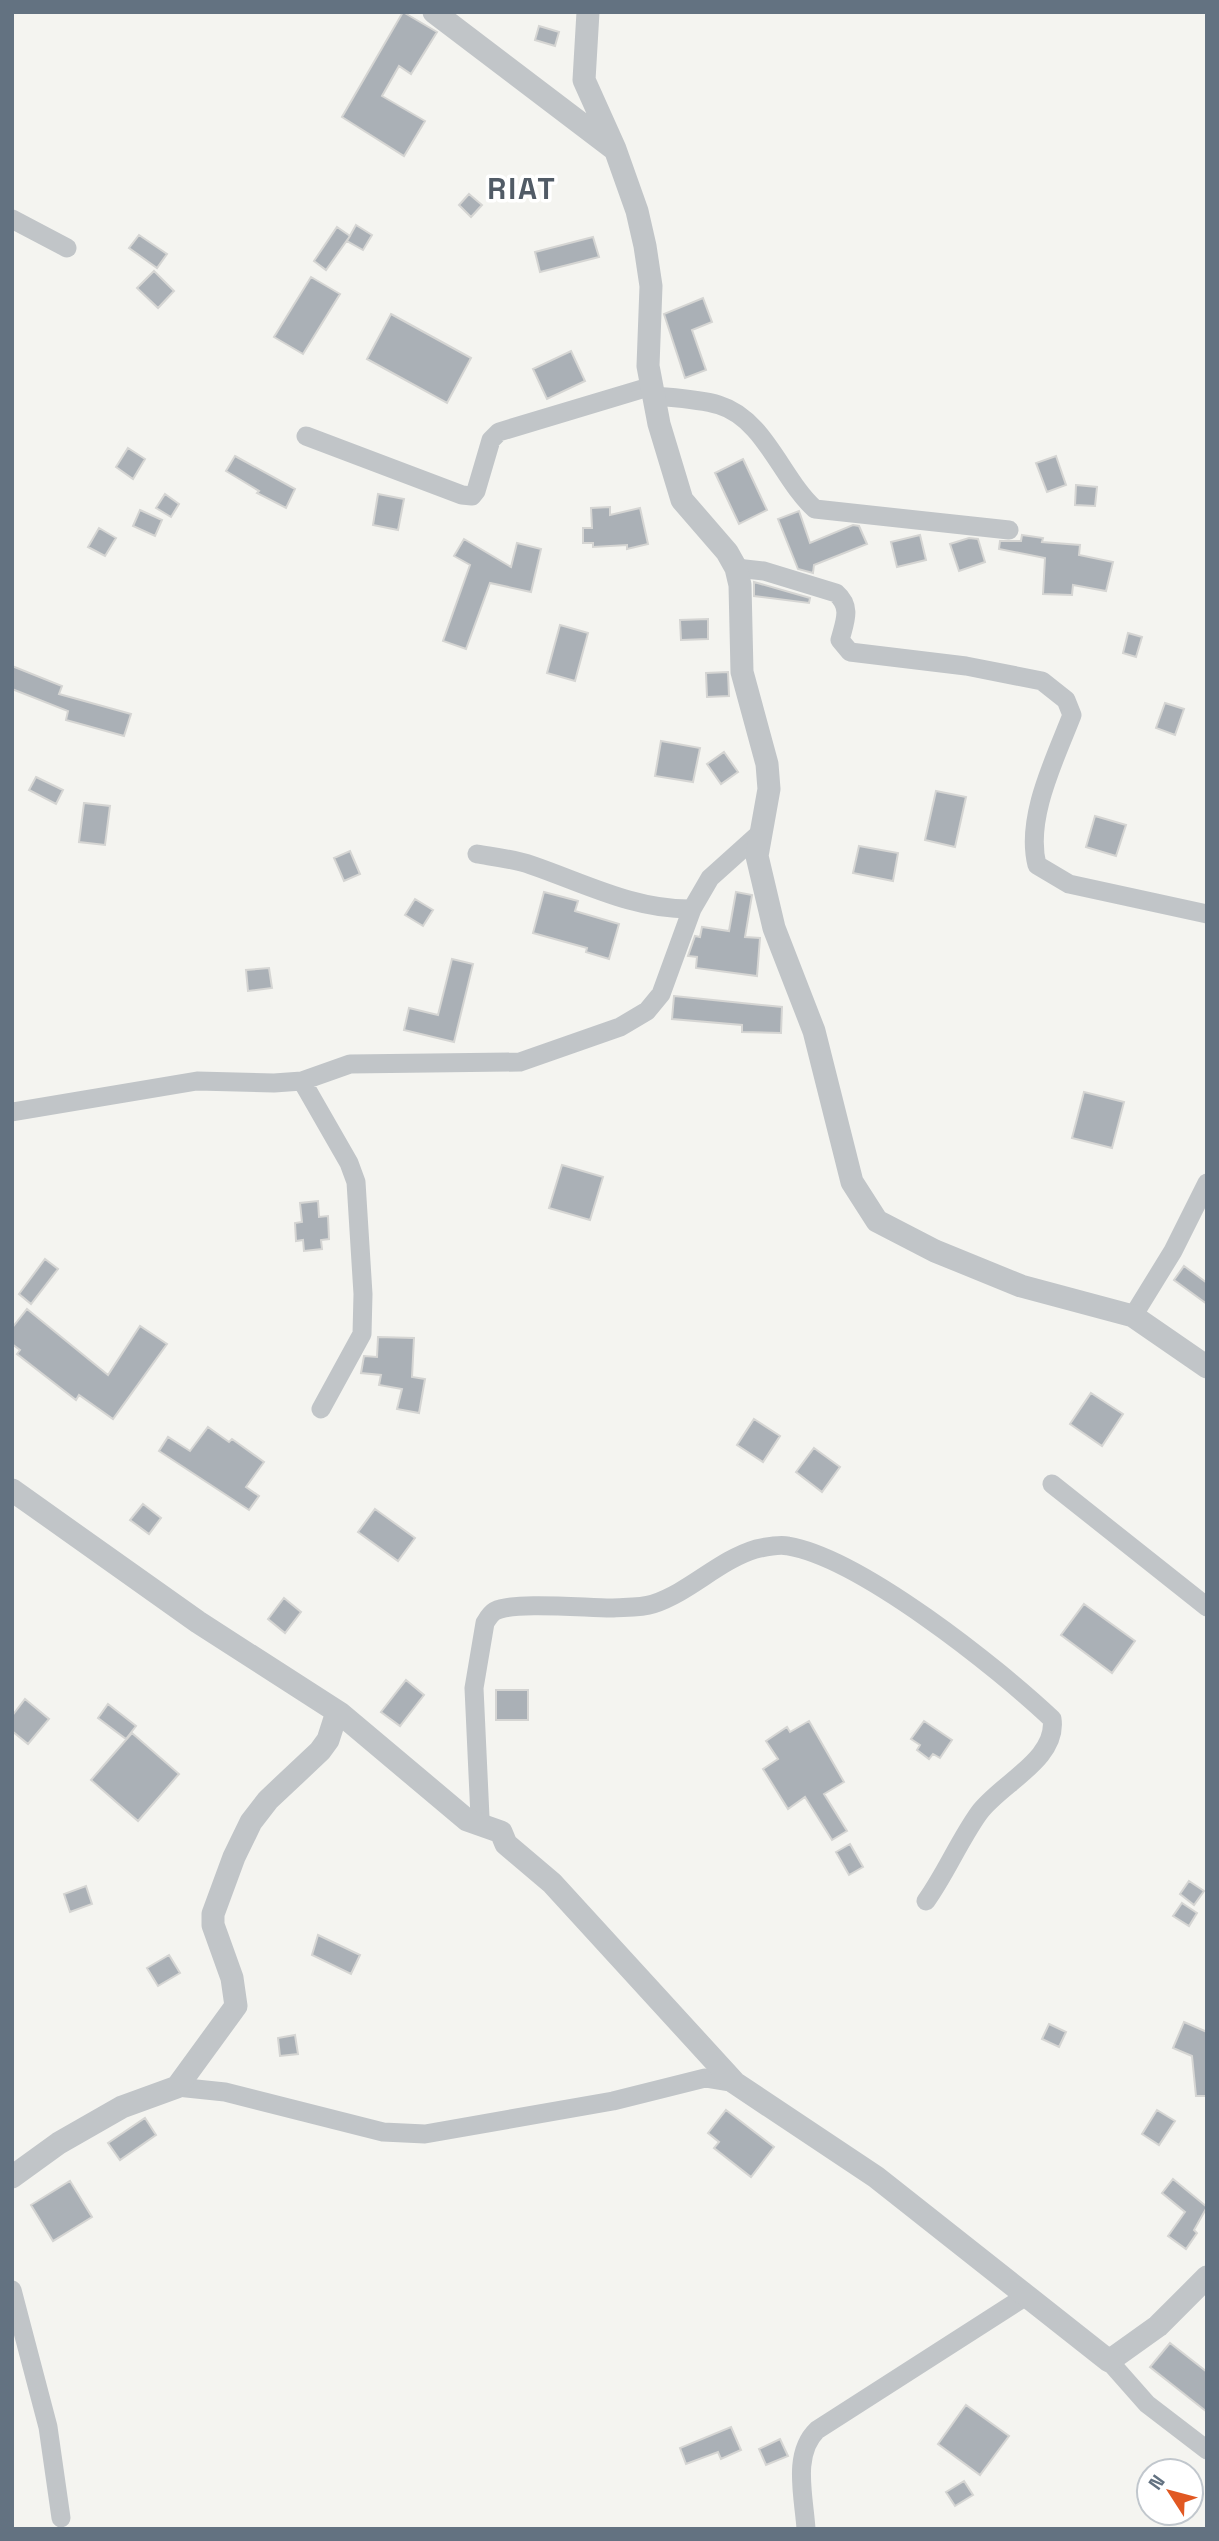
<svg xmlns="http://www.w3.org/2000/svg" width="1219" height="2541" font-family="'Space Grotesk',sans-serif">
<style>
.building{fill:#aab0b6;stroke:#d5d5d3;stroke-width:2}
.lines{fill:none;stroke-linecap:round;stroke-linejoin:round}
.minor{stroke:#c1c5c8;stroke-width:19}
.tertiary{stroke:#c1c5c8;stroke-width:23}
.labels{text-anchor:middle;stroke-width:7;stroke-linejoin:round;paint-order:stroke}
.district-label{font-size:30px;font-weight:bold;letter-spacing:2px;fill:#515b66;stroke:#fff}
</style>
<rect width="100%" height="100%" fill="#f4f4f0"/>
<path class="building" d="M403,12l34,20 -26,42 -12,-8 -17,30 43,25 -21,35 -62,-39z
M539,26l20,6 -4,14 -20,-6z
M469,194l13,11 -11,12 -12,-12z
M356,225l16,10 -9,15 -16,-9z
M337,227l13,9 -24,34 -12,-9z
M139,235l28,19 -10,14 -28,-20z
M593,237l6,20 -59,15 -5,-20z
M154,271l20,20 -16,17 -21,-20z
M311,277l29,17 -37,60 -29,-17z
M703,298l9,24 -20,8 14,40 -21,8 -21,-64z
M391,314l80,44 -24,45 -80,-44z
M571,351l14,30 -38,18 -14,-30z
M128,448l17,11 -12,20 -17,-12z
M235,456l60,33 -9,19 -29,-15 2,-2 -33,-20z
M1056,456l10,29 -19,7 -11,-29z
M743,459l24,51 -28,14 -24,-51z
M1076,485l21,2 -2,19 -20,-1z
M165,494l14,10 -8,13 -15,-9z
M378,494l26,5 -6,31 -25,-5z
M610,507v8l30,-7 8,36 -21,5v-4l-34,2v-4h-10v-15h9l-1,-20z
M140,510l22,10 -7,16 -22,-10z
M799,511l11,32 43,-18 6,1 8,18 -53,21 -1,8 -15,-4 -20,-50z
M99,528l17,10 -11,18 -17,-9z
M920,535l6,25 -29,7 -6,-25z
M1022,535l21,3 -1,4 38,3 -1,10 34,7 -7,29 -33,-6 -1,10 -29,-1 2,-36 -46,-9 1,-8h21z
M969,538l9,1 7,23 -26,9 -9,-27z
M464,539l47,28 6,-24 24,6 -10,43 -41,-9 -24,66 -23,-8 27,-76 -16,-9z
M754,582l56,16 -1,5 -55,-7z
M708,619v20l-27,1 -1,-20z
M560,625l28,8 -13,48 -28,-8z
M1128,633l14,4 -6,20 -13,-4z
M12,666l50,20 -3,8 72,20 -7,22 -58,-16 2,-9 -56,-22z
M728,672l1,24 -22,1 -1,-24z
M1165,703l19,6 -9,26 -19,-7z
M661,741l39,7 -7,34 -38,-6z
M724,752l14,20 -17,12 -14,-20z
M36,777l27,13 -7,14 -27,-14z
M936,791l30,6 -11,50 -30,-7z
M84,803l26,3 -5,39 -26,-3z
M1095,816l31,9 -10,31 -30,-9z
M859,846l39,7 -5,28 -40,-8z
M350,851l10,23 -16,7 -10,-23z
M544,892l34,9 -3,10 44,13 -10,35 -23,-7 1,-4 -54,-15z
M736,892l16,3 -7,42 15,1 -3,38 -61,-8 1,-11 -9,-1 7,-20 5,1 2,-10 27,4z
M415,899l18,11 -10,16 -18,-11z
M452,959l21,5 -19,78 -50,-12 5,-22 29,7z
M269,968l3,20 -24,3 -2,-21z
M674,996l108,11 -1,26 -39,-1v-7l-70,-6z
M1084,1092l40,10 -12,46 -40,-10z
M562,1165l41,12 -13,43 -41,-12z
M318,1201l1,16 9,-1 1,23 -8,1 1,9 -18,2 -1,-11 -7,1 -1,-18 7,-1 -2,-19z
M45,1259l13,10 -27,35 -12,-10z
M1184,1266l23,17v21l-33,-24z
M27,1309l81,66 32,-49 27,18 -54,75 -34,-24 -3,5 -59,-46 3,-4 -8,-6v-16z
M378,1337l36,1 -2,39 13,2 -6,34 -22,-4 5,-20 -23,-4 2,-10 -20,-2 3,-17 13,1z
M1091,1393l32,21 -21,32 -32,-22z
M754,1419l26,17 -17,26 -26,-17z
M208,1427l21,15 3,-3 32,23 -18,25 13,9 -10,14 -90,-59 9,-14 22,14z
M814,1448l26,19 -18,25 -26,-20z
M143,1504l18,14 -12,16 -19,-14z
M375,1509l40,29 -17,23 -40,-29z
M284,1598l17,14 -16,21 -17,-14z
M1084,1604l51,37 -23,32 -51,-38z
M406,1680l18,15 -24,31 -19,-14z
M496,1690h32v30h-32z
M25,1699l24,20 -21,25 -16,-13v-15z
M108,1704l28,22 -10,13 -28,-21z
M809,1721l35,61 -20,12 23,37 -15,9 -27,-43 -17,12 -25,-40 15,-10 -12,-18 21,-14 3,5z
M924,1721l28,19 -12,18 -7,-4 -4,5 -12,-9 3,-5 -9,-6z
M132,1733l47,41 -41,47 -47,-41z
M850,1844l13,23 -14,8 -13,-23z
M1189,1881l15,10 -10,14 -14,-11z
M86,1886l6,18 -22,8 -6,-18z
M1182,1903l15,10 -8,13 -16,-10z
M318,1935l42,20 -9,19 -39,-19z
M169,1955l11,18 -22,13 -11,-18z
M1184,2022l23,10v64h-11l-4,-40 -19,-8z
M1049,2024l17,8 -7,15 -17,-8z
M295,2035l3,19 -18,2 -2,-18z
M726,2110l48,37 -23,30 -37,-29 5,-6 -11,-9z
M1157,2110l18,11 -16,24 -17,-11z
M145,2118l11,17 -36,25 -12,-17z
M1173,2179l34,28 -13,23 3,3 -11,16 -18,-13 17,-24 -23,-19z
M70,2181l22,36 -39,24 -22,-36z
M1170,2343l37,29v40l-57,-45z
M966,2405l43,31 -29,39 -42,-31z
M731,2427l10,23 -20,9 -3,-7 -32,12 -6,-16z
M780,2439l8,17 -22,9 -7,-16z
M964,2481l9,14 -18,11 -9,-14z"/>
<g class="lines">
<path class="minor" d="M12,219l55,29
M654,396c21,2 45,3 65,9 46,14 63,75 96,104l194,21
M306,436l156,59 10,1 4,-5 15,-51 8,-8 153,-46
M736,568l28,3 72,22c16,14 9,28 4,47l10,12 116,14 76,15 24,19 6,15c-17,44 -47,103 -35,150l32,19 138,30
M477,854c18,3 37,5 54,11 53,18 103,45 161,44
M302,1081l47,82 7,19 7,112 -1,40 -41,75
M12,1112l185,-31 77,2 28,-2 48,-17 170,-2 100,-35 27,-16 14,-17 31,-85 18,-31 50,-45
M1133,1316l40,-65 34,-68
M1052,1484l155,123
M494,1829l-12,-5 -2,-7 -6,-129 11,-65c3,-5 5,-9 10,-12 20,-10 90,-3 116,-3 14,-1 30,0 42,-4 37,-12 66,-44 103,-55 9,-2 23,-5 32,-3 72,12 209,121 264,173 6,40 -52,65 -73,94 -20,28 -33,60 -53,88
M177,2087l48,5 158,40 42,2 188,-33 92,-23 30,5
M12,2290l36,137 13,91
M1109,2361l38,43 60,46
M806,2529c-2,-32 -14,-75 11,-99l209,-134"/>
<path class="tertiary" d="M434,12l179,136
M588,12l-4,68 31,69 22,62 8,35 6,40 -3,80 11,58 23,76 45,52 9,16 4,17 2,87 25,92 2,25 -12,67 17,72 40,103 38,151 25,39 58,30 86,35 112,30 74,51
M12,1490l186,132 143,92 126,106 34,12 5,12 46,39 183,200 141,94 233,184 49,-35 49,-49
M12,2177l47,-34 63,-36 55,-20 59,-81 -4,-28 -19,-53v-11l21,-57 17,-35 17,-22 52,-49 8,-11 9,-28"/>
</g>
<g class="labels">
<g class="district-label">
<text x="522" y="199">RIAT</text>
</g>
</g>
<rect width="1219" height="2541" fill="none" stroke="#637281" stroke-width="28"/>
<g transform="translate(1170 2492) rotate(306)"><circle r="33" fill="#ffffff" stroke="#c1c7cd" stroke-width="2"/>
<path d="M0-5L12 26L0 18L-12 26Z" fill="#e15822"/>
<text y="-10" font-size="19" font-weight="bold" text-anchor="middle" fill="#637281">N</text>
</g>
</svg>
